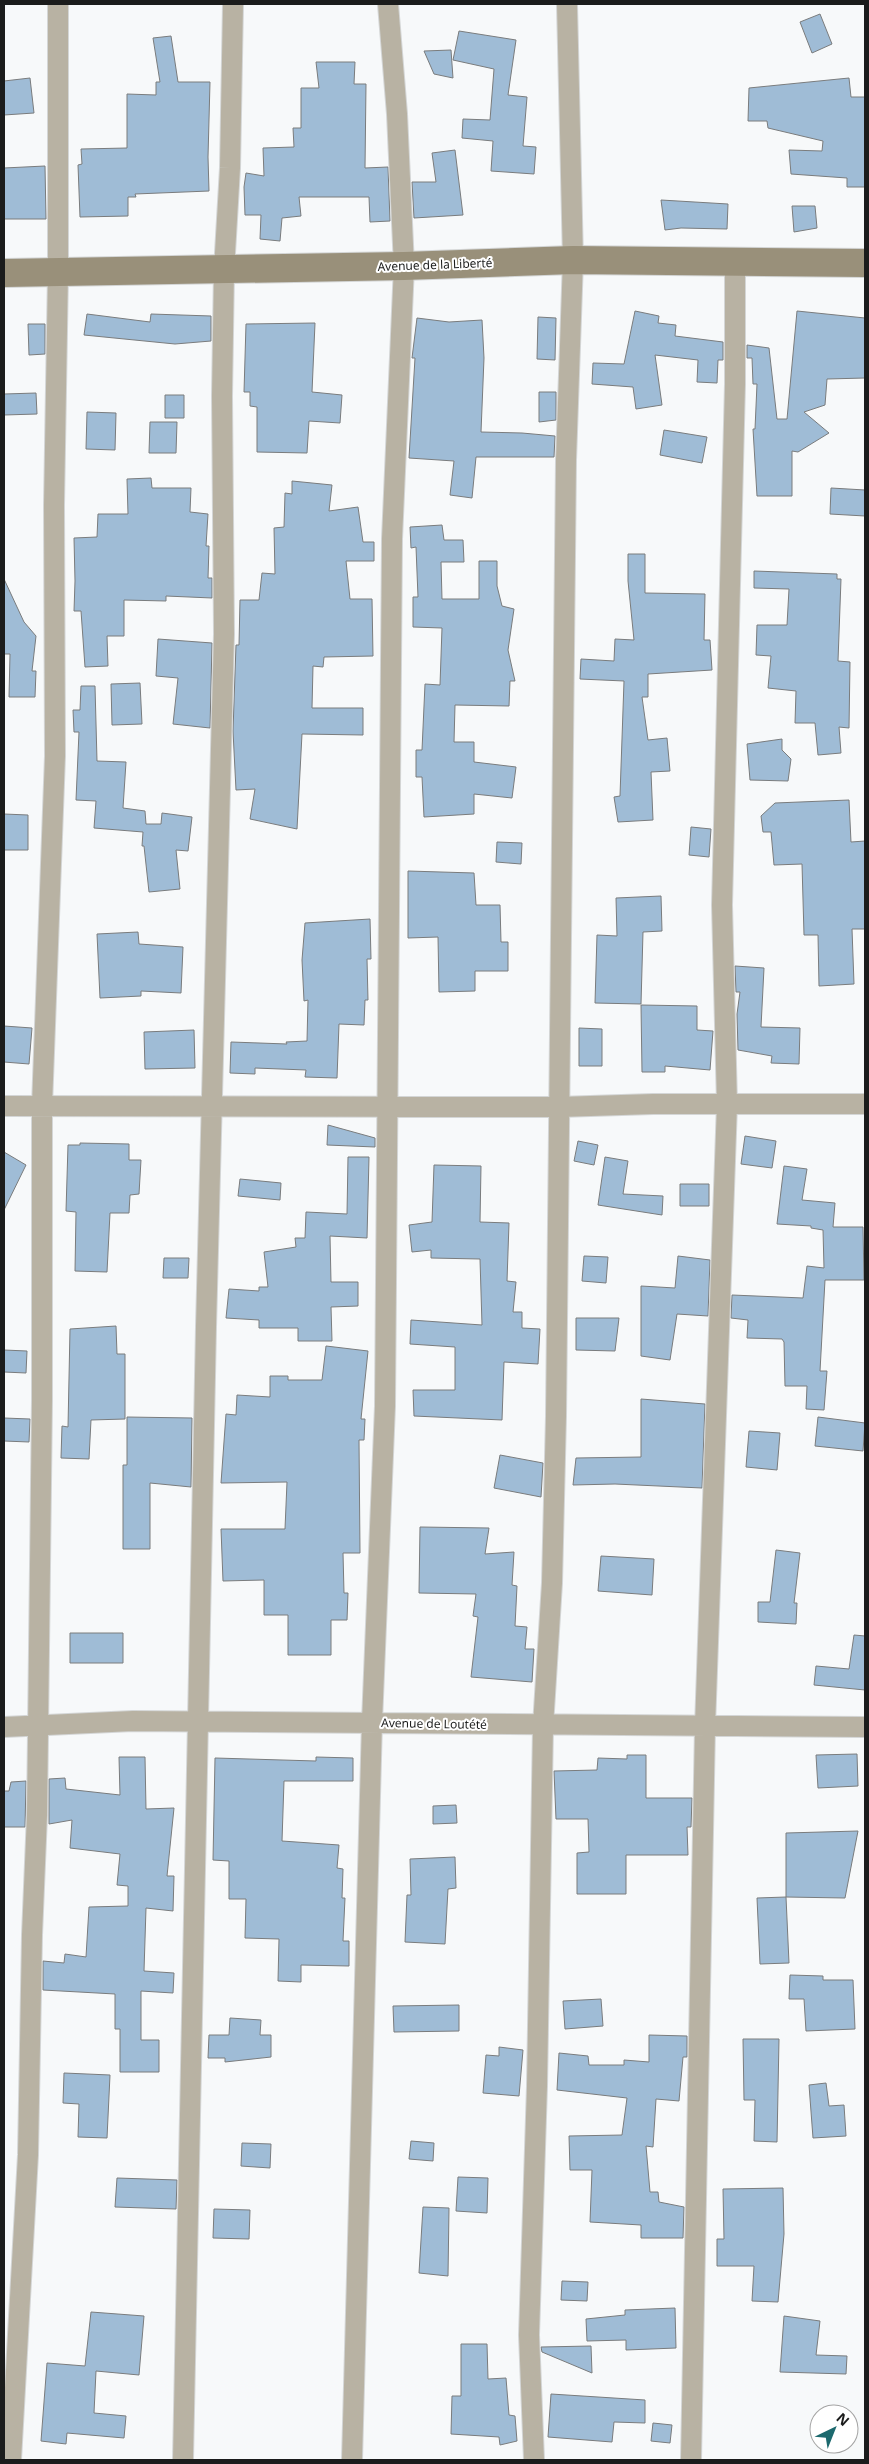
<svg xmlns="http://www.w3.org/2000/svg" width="869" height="2464" font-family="'Noto Sans',sans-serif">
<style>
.building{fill:#9fbcd6;stroke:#7a7c7d}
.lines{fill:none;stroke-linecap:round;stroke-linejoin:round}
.street-casing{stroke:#d4d6d6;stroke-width:22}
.secondary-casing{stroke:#d4d6d6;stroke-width:30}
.street{stroke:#b8b2a3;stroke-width:20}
.secondary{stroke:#99907a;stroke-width:28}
.labels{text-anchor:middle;stroke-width:4;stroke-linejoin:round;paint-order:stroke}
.street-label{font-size:12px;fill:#1b1c1c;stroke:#fff}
</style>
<rect width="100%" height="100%" fill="#f7f9fa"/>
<path class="building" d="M820,14l12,30 -20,9 -12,-31z
M459,31l57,9 -8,55 19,2 -4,49 13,1 -2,27 -43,-3 2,-30 -31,-3 1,-19 27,1 4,-51 -41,-9z
M171,36l7,46h32l-2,75 1,34 -74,3 1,3h-8v19l-48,1 -2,-52 4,-1 -1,-15 46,-1v-54l29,1v-13h4l-7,-44z
M451,50l2,28 -19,-4 -10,-23z
M316,62h39l-1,22h12l-1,84 23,-1 2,54 -20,1 -1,-25h-70l2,19 -19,2 -2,23 -20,-2 1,-24h-16l-1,-28 2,-14 18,3 -1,-28 31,-1 -1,-19h8v-40h18z
M30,78l4,35 -30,2v-34z
M849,78l2,19h14v90h-18v-9l-56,-4 -2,-24 33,1 1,-10 -55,-13 -1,-7h-19l1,-33z
M455,150l8,65 -49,3 -2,-36h24l-4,-29z
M45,166l1,53h-42v-51z
M661,200l67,4 -1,25 -46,-1 -16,2z
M792,206h23l2,22 -23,4z
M635,311l24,5 -1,7 18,2 -1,11 48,6v18h-5l-1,23 -20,-1 1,-22 -43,-5 7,50 -26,4 -3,-22 -41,-3 1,-21 31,1z
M797,311l68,7v60l-38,1 -2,26 -21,7 25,21 -31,19 -6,-1v45h-35l-4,-67h2l2,-45h-4l-1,-26h-5v-13l22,3 8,71h10z
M87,314l63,8 1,-8 60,2v25l-36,3 -91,-9z
M538,317l18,1 -1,42 -18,-1z
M417,318l32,4 33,-2 2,38 -3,74 41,1 33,3 -1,21h-78l-4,41 -22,-3 4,-34 -45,-3 6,-100h-3z
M315,323l-3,69 30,3 -2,28 -31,-2 -2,32 -50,-1v-45l-7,-1v-14h-6l2,-68z
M28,324h17v30l-16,1z
M539,392h17v28l-17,2z
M36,393l1,21 -33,1v-21z
M165,395h19v23h-19z
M87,412l29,1 -1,37 -29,-1z
M150,422h27l-1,31h-27z
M664,430l43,7 -5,26 -42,-8z
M151,478l1,10h39l-1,24 18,2 -2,32h3l-1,32h4v20l-46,-2v5l-42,-1v36h-17l1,30 -23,1 -4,-56h-7l1,-30 -1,-43 23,-1 1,-23h30l-1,-35z
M292,481l40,4 -3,26 29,-4 5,35h11v19h-28l4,38h22l1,57 -49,1 -1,10 -10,-1 -1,42h51v27l-61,-1 -5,95 -47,-10 5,-30 -19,1 -3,-59 3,-86h3l1,-45h19l3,-27 13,1 -1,-46 10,-1 1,-34 7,1z
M831,488l34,2v26l-35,-2z
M442,525l2,15h19l1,22h-23l1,37h37v-38h18v25l5,20 12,3 -6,41 7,31h-5l-1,25 -54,-1 -1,37h20v20l42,5 -4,31 -38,-4v20l-50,3 -2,-40h-6v-27h6l3,-66 15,1 2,-57 -29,-1v-30h5l-2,-50 -5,1 -1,-21z
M628,554h17v39l60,1 -1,46h6l2,30 -64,4v23h-6l6,43 19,-2 3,33 -19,1 2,48 -35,2 -4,-25 6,-1 4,-115 -44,-2 1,-20 33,2 1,-22 19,1 -6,-59z
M754,571l83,3v5h4l-3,82 12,1 -1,66 -10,-1 2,26 -23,2 -3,-32h-20l1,-32 -28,-3 3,-32 -15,-1 1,-30h30l2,-36 -35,-1z
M4,579l20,43 12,14 -4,35h4l-1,26h-26l1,-43h-6z
M158,639l54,4 -2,85 -37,-4 5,-46 -22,-2z
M140,683l2,41 -30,1 -1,-41z
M81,686h14l2,75 29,1 -3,46 22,3 1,13h15l1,-11 30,4 -4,34 -12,-1 4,39 -31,3 -5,-46h-2l1,-14 -49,-4 2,-27 -20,-1 3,-68h-5l-1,-22h7z
M782,739v11l9,9 -3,22 -38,-1 -3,-36z
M849,800l2,42 14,-1v88h-13l2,55 -35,2 -1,-51h-14l-2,-71 -28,1 -3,-33h-8l-2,-16 14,-13z
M4,814l24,1v35h-24z
M691,827l20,2 -2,28 -20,-2z
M497,842l25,1 -1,21 -25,-2z
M408,871l66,2 2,32h24l1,37h7v29h-33v20l-36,1 -1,-55 -30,1z
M661,896l1,35 -19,1 -2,72 -46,-1 2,-68 20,1 -1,-38z
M370,919l1,40h-4l1,41h-3l-1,25 -25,-1 -2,54 -32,-1 1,-7 -51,-2v6l-25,-1 1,-31 56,2 -1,-2 21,-1 1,-41 -4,1 -2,-41 3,-37z
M138,932l1,12 44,3 -2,46 -40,-2v5l-41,2 -3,-64z
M735,966l29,2 -3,59 39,1 -1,36 -28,-1 1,-7 -34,-6 -1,-36 3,-22h-4z
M641,1005l56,1v24l16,1 -3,39 -45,-4v6h-23z
M4,1026l28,2 -3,36 -25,-2z
M579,1028l23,1v37h-23z
M194,1030l1,38 -50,1 -1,-37z
M328,1125l47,13v9l-48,-2z
M745,1136l31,5 -4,27 -31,-4z
M578,1141l20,4 -4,20 -20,-4z
M80,1143l49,1v16h12l-2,34 -9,1 -1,18h-19l-3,59 -32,-1 1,-59 -10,-1 2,-66h12z
M4,1152l22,13 -22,45z
M348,1157h21l-2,81 -37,-2 1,46h27v24l-27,1 1,34h-34v-13h-39v-8l-33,-2 3,-29 30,2v-4h9l-4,-35 32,-5 -1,-9h10l1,-26 41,2z
M605,1157l23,4 -5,33 40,2 -1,19 -64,-10z
M434,1165l47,1 -1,56 29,1 -2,58 9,1 -3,30h9v16l18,1 -2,35 -34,-2 -2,58 -88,-4 -1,-26h42v-43l-45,-3 1,-24 71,5 -2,-66 -49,-1v-8l-19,2 -3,-27 23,-3z
M784,1166l23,3 -5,31 33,3 -2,24h30l1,53h-39l-5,91h7l-3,39 -18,-1 1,-23h-22l-1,-44 -2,-3 -35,-1 1,-18 -17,-2 1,-23 71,3 4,-32 17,2 -1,-38 -12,-2v-2l-34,-2z
M240,1179l41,4 -1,17 -42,-4z
M680,1184h29v22h-29z
M584,1256l24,1 -2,26 -24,-2z
M678,1256l32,4 -2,56 -31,-2 -7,46 -29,-4v-70l34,2z
M164,1258h25l-1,20h-25z
M576,1318h43l-4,33 -39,-1z
M116,1326l1,28h8v65l-34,1 -2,39 -28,-1 1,-32 6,1 2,-98z
M326,1346l42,5 -7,68h4l-1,21h-5l1,113h-17l1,40h4l-1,27h-16v35h-43v-40h-24v-35l-41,1 -2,-52h64l2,-47 -66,1 5,-69 10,1 1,-20 33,2v-21h18v4h34z
M4,1350l23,1 -1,22 -22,-1z
M641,1399l64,5 -3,84 -87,-4 -42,1 3,-27 65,-1z
M127,1417l65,1 -1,69 -41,-4v66h-27v-84h4z
M818,1417l47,6 -2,28 -48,-5z
M4,1418l26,1 -1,23 -25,-1z
M749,1431l31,2 -3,37 -31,-3z
M500,1455l43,8 -2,34 -47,-9z
M420,1527l69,1 -4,26 29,-2 -2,33 5,1 -2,40 12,1 -2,22h9l-2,33 -61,-5 7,-60 -5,-1 3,-22 -57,-1z
M776,1550l24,3 -6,50h3l-1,21 -38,-2v-20h12z
M601,1556l53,3 -2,36 -54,-4z
M70,1633h53v30h-53z
M854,1635l11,1v54l-51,-5 2,-19 33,3z
M857,1754l1,32 -40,2 -2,-33z
M627,1755h19v43h46l-1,29h-4l1,28h-62v39h-49v-41l12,-1 -1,-33h-32l-2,-48 43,-1 1,-12 29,1z
M119,1757h26l1,52 28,-1 -7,68h7l-1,35 -27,-3 -2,63 30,2 -1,20 -32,-2v49h18v32h-39v-43h-5v-35l-72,-4v-29l21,2 1,-9 21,3 3,-50 39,-1v-20l-11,-1 3,-31 -50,-6 2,-28 -23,4v-45l16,-1 1,11 54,6z
M316,1757l37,1v23h-69l-2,60 57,4 -2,23 6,1 -1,29h3l-2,43h6v25l-48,-1v17l-23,-1 1,-42 -34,-1 1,-39h-17v-38l-16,-1 2,-102 101,3z
M26,1781l-1,46h-21v-36h5l2,-9z
M456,1805l1,18 -24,1v-18z
M858,1831l-13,67 -59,-1v-64z
M455,1857l1,31 -8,1 -3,55 -40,-2 2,-47h4l-1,-36z
M786,1897l3,66 -29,1 -3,-66z
M790,1975l33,1v4h30l2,49 -49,2 -2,-32h-15z
M601,1999l2,27 -38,3 -2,-28z
M459,2005v26l-65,1 -1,-26z
M230,2018l31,2 -1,15h11v22l-46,5v-4h-17l1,-23h20z
M649,2035l38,1v21h-4l-4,44 -23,-2 -3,48 -7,-1 4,46h8l1,10 25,5 -1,31h-42v-13l-51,-3 2,-52h-22l-1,-34 53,-1 5,-37 -70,-8 2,-37 29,3 1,9h35v-5l25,2z
M743,2039h36l-2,103 -23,-1 1,-41h-11z
M499,2047l24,3 -4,46 -36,-3 3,-38 13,1z
M64,2073l46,2 -3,63 -29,-1 1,-33 -16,-1z
M826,2083l3,23 15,-1 2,31 -33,2 -4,-53z
M411,2141l23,2 -1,18 -24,-2z
M242,2143l29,1 -1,24 -29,-2z
M458,2177l30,1 -1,35 -31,-2z
M117,2178l60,2 -1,29 -61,-2z
M783,2188l1,46 -6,68 -26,-1 2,-35h-37v-27h7l-1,-50z
M423,2207l26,1 -1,68 -29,-3z
M214,2209l36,1 -1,29 -36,-1z
M562,2281l26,1 -1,19 -26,-1z
M675,2308l1,40 -50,2v-10l-39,1 -1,-22 39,-4v-5z
M91,2312l53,4 -5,59 -43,-4 -2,42 32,3 -2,22 -57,-5 -1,11 -25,-3 6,-78 38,3z
M784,2316l36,5 -4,34 31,1 -1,18 -66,-2z
M461,2344h26l1,35 18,-1 3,37 6,1 2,25 -17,4 -1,-8 -48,-3 1,-38h9z
M591,2346l1,27 -50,-21 -1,-5z
M551,2394l94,6v23l-31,-1 -2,20 -64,-5z
M653,2423l19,2 -2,18 -19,-2z"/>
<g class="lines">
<defs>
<path id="street" d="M4,1106l555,1 94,-3h212
M4,1727l129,-6 732,6
M11,2460l17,-305 4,-220 5,-120 5,-415v-294l13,-350 -1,-251 4,-233v-268
M183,2460l23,-1133 18,-693 -2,-238 2,-126 6,-102 3,-164
M352,2460l20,-738 13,-316 7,-867 12,-273 -7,-152 -9,-110
M534,2460l-5,-125 8,-249 6,-360 9,-143 4,-167 10,-956 7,-200 -6,-256
M691,2460l14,-733 22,-623 -5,-199 13,-521v-123"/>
<path id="secondary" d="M4,273l400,-7 169,-6 292,3"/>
</defs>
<use href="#street" class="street-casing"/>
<use href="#secondary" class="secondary-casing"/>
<use href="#street" class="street"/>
<use href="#secondary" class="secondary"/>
</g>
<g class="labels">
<g class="street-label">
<text transform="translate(435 265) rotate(-2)" y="4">Avenue de la Liberté</text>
<text transform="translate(434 1724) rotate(1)" y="4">Avenue de Loutété</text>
</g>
</g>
<rect width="869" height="2464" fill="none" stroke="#1b1c1c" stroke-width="10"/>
<g transform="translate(834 2429) rotate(43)"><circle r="24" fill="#ffffff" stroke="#a4a4a4"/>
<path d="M0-4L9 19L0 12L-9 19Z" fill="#1c696e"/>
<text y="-8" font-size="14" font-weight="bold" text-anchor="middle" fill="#1b1c1c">N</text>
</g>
</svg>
